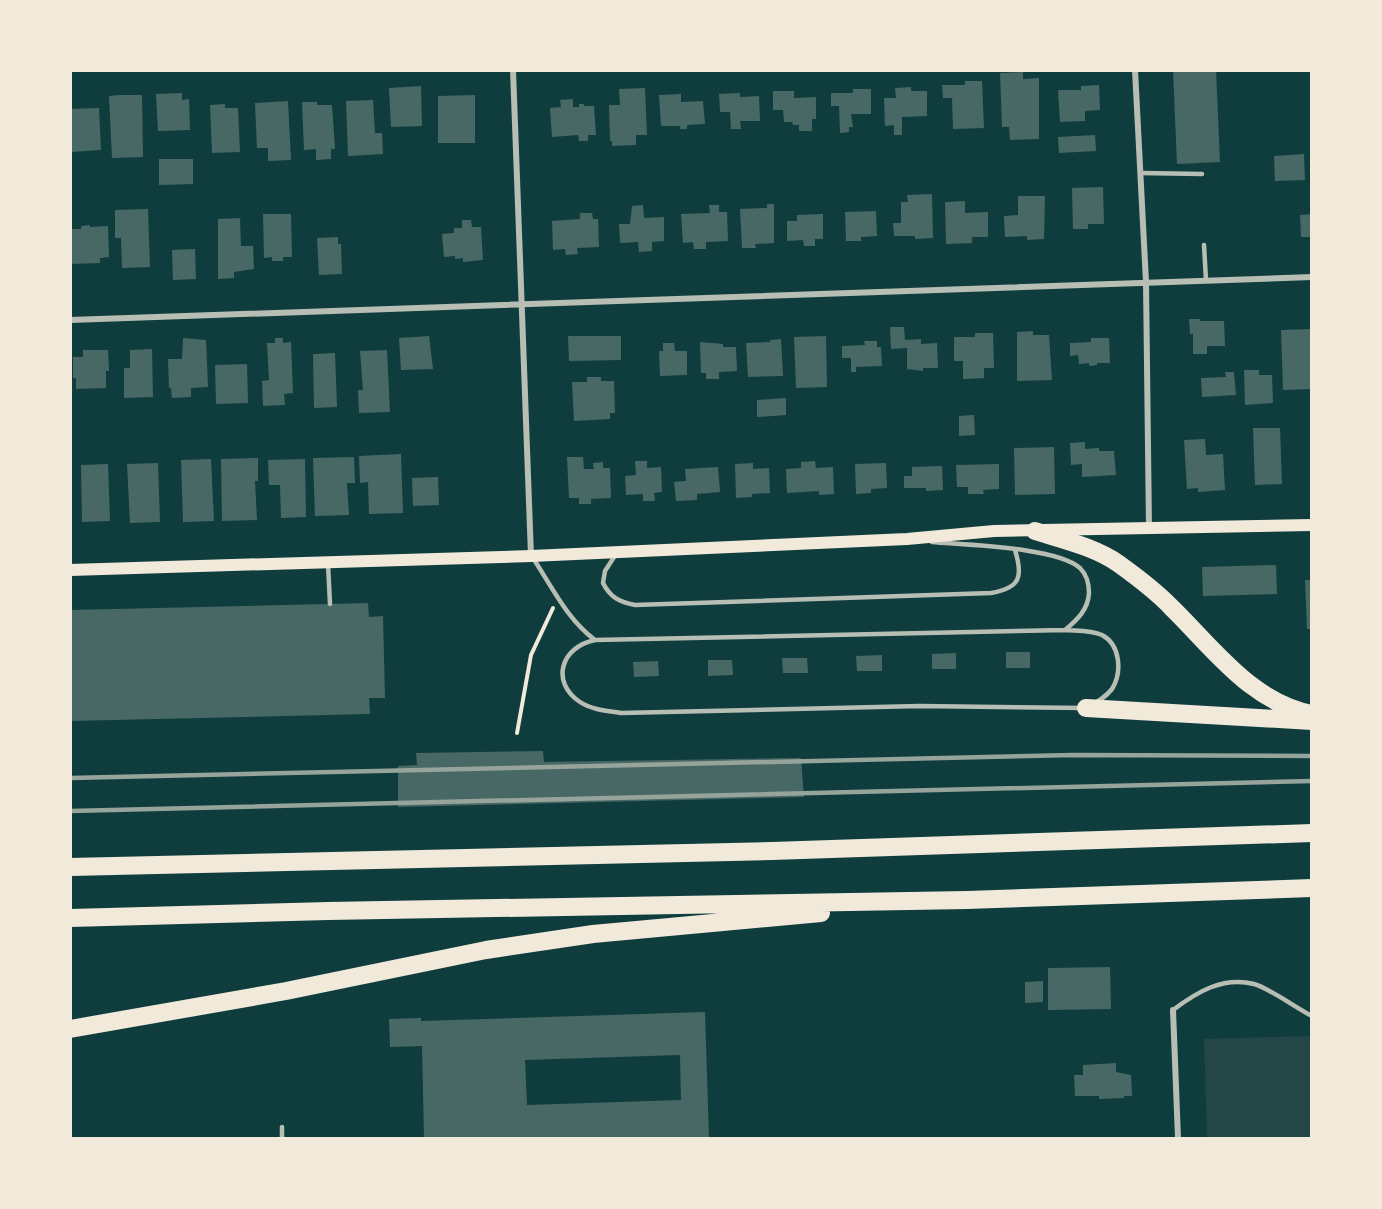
<svg xmlns="http://www.w3.org/2000/svg" width="1382" height="1209" font-family="Inter,sans-serif">
<style>
.green{fill:#244646}
.building{fill:#486865;fill-rule:evenodd}
.lines{fill:none;stroke-linecap:round;stroke-linejoin:round}
.path{stroke:#f1e9da;stroke-width:4}
.service{stroke:#b8beb3;stroke-width:4.5}
.minor{stroke:#b8beb3;stroke-width:6}
.secondary{stroke:#f1e9da;stroke-width:12}
.motorway{stroke:#f1e9da;stroke-width:18}
.rail{stroke:#97a49c;stroke-width:4.5}
</style>
<rect width="100%" height="100%" fill="#0f3d3e"/>
<path class="green" d="M1311,1036v102h-104l-3,-99z"/>
<path class="building" d="M1173,70h43l4,92 -43,2z
M1023,72v7l16,-1v61l-29,1 -1,-13h-7l-2,-54z
M965,81h17l2,47 -31,1 -1,-31h-9l-1,-13h23z
M1099,85l1,25 -15,1v10l-25,1 -2,-32h23v-4z
M421,86l1,40 -31,1 -2,-39z
M911,87v4h16v25l-25,1v18h-8v-10l-9,1 -1,-28h12l-1,-10z
M645,88l2,47h-11v10l-24,1v-5h-2l-1,-36h11l-1,-16z
M853,89h18v25h-20l2,13h-4v5l-9,1 -1,-27h-8v-13h22z
M773,91h21v7l22,-1v22h-4v12h-13v-6h-6l-1,-3h-8l-1,-12h-10z
M182,93v7l7,-1 1,31 -32,1 -2,-37z
M740,93v4l19,-1 1,25h-20l1,8h-10l-1,-17h-10l-1,-18z
M681,94v8l22,-1 2,23 -18,1v4h-7v-3h-19l-2,-31z
M120,95h22l1,62 -31,1 -3,-62z
M475,95v48h-37v-47z
M573,99v8h6v-3h5v2h10l2,29h-8v6h-9l-1,-6 -26,2 -2,-29 11,-1 -1,-7z
M373,100l2,33h7l1,21 -35,2 -2,-55z
M288,101l3,59 -23,1v-13h-11l-2,-45z
M302,102h15v3h15l3,44h-4v10l-15,1v-11l-12,1z
M225,104v4h13l2,44 -28,1 -2,-48z
M99,108l2,42 -30,2 -1,-43z
M1095,135l1,16 -37,2 -1,-16z
M1304,154l1,26 -30,1 -1,-25z
M159,159h34v25l-34,1z
M1103,187l1,37h-16v5h-15l-1,-41z
M932,194l1,44 -18,1v-3h-21l-1,-13h8v-21h7l-1,-7z
M1018,196h27l-1,43 -17,1v-4l-22,1 -1,-21 14,-1z
M965,201v12l23,-1v25h-16v6l-26,1 -1,-42z
M767,204h7v39l-19,1 1,4h-14l-2,-39 27,-1z
M643,205l1,13 20,-1v24l-12,1v9l-13,1 -1,-10 -18,1 -1,-19h11l2,-18z
M709,205h10v7h8l1,29 -22,1v7h-12l-1,-7 -10,1 -2,-29 29,-1z
M148,209l2,58 -28,1 -1,-30h-6v-28z
M876,211l1,25 -16,1v4h-15l-1,-29z
M580,213h12l1,6h5l1,28 -22,1 1,6 -12,1 -1,-6 -12,1 -1,-29 28,-2z
M263,214h28l1,43h-9v4h-11v-4l-8,1z
M823,214v25h-8v7h-11l-1,-6 -16,1v-20h10v-6z
M1312,214v23h-11l-1,-22z
M240,218l1,28h12l1,23 -20,3v6l-16,1v-60z
M462,220h9l1,7h9l2,33 -20,2v-4l-8,1v-3l-11,1 -2,-23 12,-1v-5h8z
M90,225v2l18,-1 1,31 -9,1v5l-30,1v-35h11v-3z
M338,237v7h3l1,30 -23,1 -2,-37z
M195,249l1,30 -23,1 -1,-30z
M1189,319h11v2h24l1,25h-18v8h-14v-20h-3z
M890,327h14l1,13 16,-1v5l16,-1 1,25h-15v3l-16,-2v-21l-16,1z
M1312,329v60l-29,1 -2,-60z
M1033,331v4h16l3,45 -35,1v-49z
M975,333h18l1,35h-10v10l-21,1v-18h-9v-24h21z
M429,336l4,33 -32,1 -2,-32z
M568,336h53v24l-52,1z
M826,336l1,51 -31,1 -2,-51z
M183,338l23,2 2,47 -17,1v9l-19,1 -1,-10h-2l-1,-29h14z
M275,338h8v5l8,-1 2,51 -9,1 1,11 -22,1 -1,-25 7,-1 -2,-37h8z
M1091,338h18l1,25h-13v2l-8,1v-3l-10,1 -1,-9 -8,1v-13l21,-1z
M781,339l2,37 -35,1 -2,-34 24,-1v-2z
M864,341h13v6h4l1,19 -26,1v5h-5v-14h-9v-12l23,-1z
M700,342l23,2v3h13l1,24 -18,1v7h-13v-6h-5z
M663,343h11l1,8h12v24l-27,1 -1,-25h4z
M152,349l1,48 -29,1v-30h6v-18z
M83,350h25l1,21h-3v17l-30,1v-11h-3v-21h10z
M387,350l3,62 -31,1 -1,-23h5l-3,-39z
M335,353l2,54 -23,1 -1,-54z
M247,364l1,39 -32,1 -1,-39z
M1244,370h15v5h13l1,28 -28,2z
M1225,372h9l2,23 -34,2 -1,-19 25,-1z
M587,377h14v4h13l1,32h-5v6l-36,2 -2,-39h15z
M786,398v17l-29,2v-17z
M974,415l1,20 -16,1v-20z
M1253,428h27l2,56 -27,1z
M1205,439l1,16 17,-1 2,36 -27,2v-4l-11,1 -3,-49z
M1085,442v7l14,-1v3h15l2,24 -34,2v-13l-11,1 -1,-22z
M1054,447l1,47 -40,1 -1,-47z
M401,454l2,59 -34,1 -1,-32 -8,1 -1,-27z
M354,457l1,26h-8l2,32 -34,1 -2,-58z
M567,457h16l1,12h10l-1,-6 10,-1v6h7l1,30 -20,1v5h-12v-6h-10z
M258,458v23h-3l2,39 -35,1 -1,-62z
M211,459l3,62 -31,1 -2,-62z
M305,459l1,58 -25,1 -1,-33h-11l-1,-25z
M635,461h12v7l14,-1 1,25 -8,1 1,8h-12v-7l-17,1 -1,-19 11,-1z
M815,461l1,7 17,-1 1,27 -15,1v-4l-32,2 -1,-24 15,-1v-6z
M158,463l2,59 -30,1 -3,-59z
M753,463v6l16,-1 1,25 -18,1v3l-16,1 -1,-34z
M886,463l1,25 -16,1v4l-15,1 -1,-30z
M108,464l2,57 -28,1 -1,-57z
M999,464v25l-16,1 1,4h-16v-7h-11l-1,-22z
M942,466l1,24 -17,1v-3h-22v-12h8v-9z
M718,467l2,25 -23,2v6l-21,1 -2,-19 12,-1 -1,-12z
M438,477l1,28 -26,1 -1,-28z
M1276,565l1,29 -74,2 -1,-29z
M1305,580h7v49h-5z
M368,603l1,14 14,-1 2,82h-16l1,16 -300,7v-111z
M1006,652h24v16h-24z
M956,653v16h-24v-15z
M882,655v16h-25l-1,-15z
M782,658h25l1,15h-25z
M708,660h24l1,15 -25,1z
M658,661l1,15 -25,1 -1,-15z
M543,751l1,11 257,-4 3,39 -406,10v-41l19,-1 -1,-12z
M1110,967l1,42 -63,1v-42z
M1043,981v21l-18,1v-21z
M705,1012l4,126h-285l-2,-92 -32,1 -1,-28 32,-1v3zM680,1055l1,45 -154,5 -2,-45z
M1116,1063v9l15,3 1,21h-8v2l-25,1v-3h-24l-1,-21h9v-10z"/>
<g class="lines">
<path class="path" d="M517,733l14,-78 22,-47"/>
<path class="service" d="M1140,173l62,1
M1204,245l2,35
M932,542c33,3 124,5 148,26 7,7 9,16 9,25 -1,17 -12,27 -24,37
M616,554l-11,17 -2,12c7,14 16,19 32,22l356,-12c30,-5 32,-17 24,-43
M533,558c19,29 34,61 62,82
M328,564l2,40
M1065,630c12,1 26,0 37,5 19,10 20,38 10,54 -7,9 -16,14 -26,19l-167,-2 -298,7c-13,-2 -29,-3 -41,-11 -30,-20 -19,-55 15,-62z
M1173,1010c24,-18 50,-34 81,-26 13,3 44,25 58,32
M282,1127v11"/>
<path class="minor" d="M513,70l18,486
M1135,70l11,212 3,246
M70,320l1242,-43
M1173,1010l5,128"/>
<path class="secondary" d="M70,570l461,-14 376,-17 87,-8 318,-6"/>
<path class="motorway" d="M1035,531c28,9 60,16 84,33 18,13 38,28 53,44 42,41 79,94 140,106
M1086,708l226,13
M70,867l702,-16 540,-18
M70,918l258,-7 639,-11 345,-12
M70,1029l216,-38 200,-41 107,-16 228,-21"/>
<path class="rail" d="M70,778l1004,-23 238,1
M70,811l1242,-30"/>
</g>
<rect width="1382" height="1209" fill="none" stroke="#f1e9da" stroke-width="144"/>
</svg>
